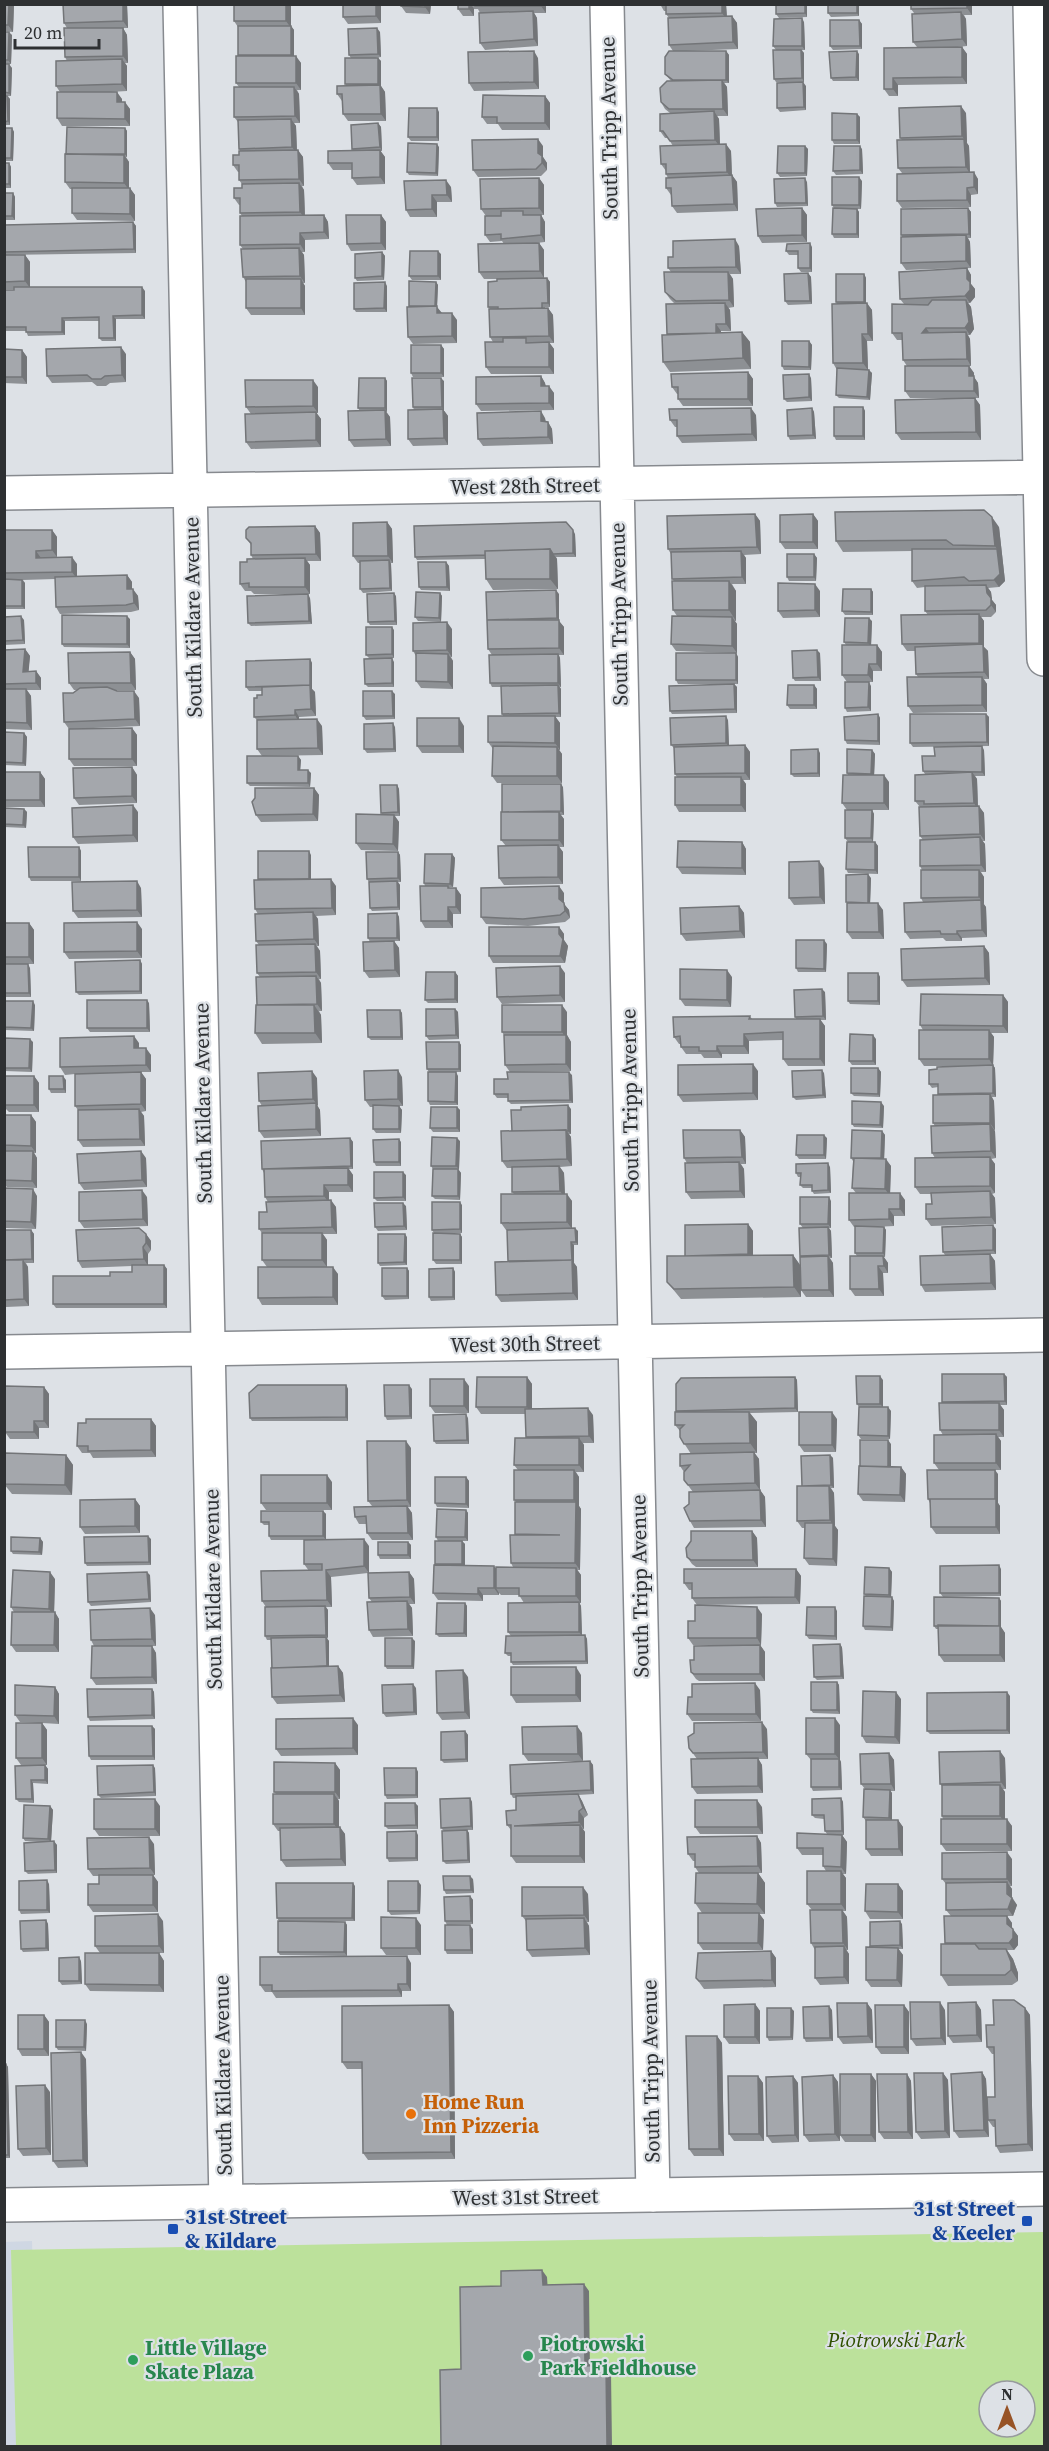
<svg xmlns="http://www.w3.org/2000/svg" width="1049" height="2451" font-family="'Source Serif 4',serif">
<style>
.built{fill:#cfd7e3}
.green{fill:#bce19b;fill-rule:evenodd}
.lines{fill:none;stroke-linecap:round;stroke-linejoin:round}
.minor-casing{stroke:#878a8f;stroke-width:36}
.major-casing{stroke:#878a8f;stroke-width:36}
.minor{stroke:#fff;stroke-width:33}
.major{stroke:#fff;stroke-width:33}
.wall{fill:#8d9094}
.shaded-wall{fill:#737578}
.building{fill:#a4a7ac;stroke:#737578;stroke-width:1.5}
.food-dot{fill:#e8710a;stroke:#dde1e6;stroke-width:2}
.transit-dot{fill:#1a4fb4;stroke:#dde1e6;stroke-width:2}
.leisure-dot{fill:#2e9e5b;stroke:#dde1e6;stroke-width:2}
.labels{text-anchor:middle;stroke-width:4.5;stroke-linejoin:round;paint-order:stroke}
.street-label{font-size:21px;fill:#2e3032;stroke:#dde1e6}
.food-label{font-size:21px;font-weight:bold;fill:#c56008;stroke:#dde1e6;text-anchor:start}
.transit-label{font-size:21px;font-weight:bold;fill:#164399;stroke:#dde1e6;text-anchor:end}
.park-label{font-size:21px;font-style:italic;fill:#305001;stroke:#dde1e6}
.leisure-label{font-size:21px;font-weight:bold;fill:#27864d;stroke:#dde1e6;text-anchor:start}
</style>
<rect width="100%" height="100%" fill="#dde1e6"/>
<path class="built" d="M32,2241l5,205h-32l-1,-204z"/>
<path class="green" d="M1043,2232l1,214h-1028l-5,-196zM989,2391h36v36h-36z"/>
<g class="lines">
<defs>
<path id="minor" d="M180,4l46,2198
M607,4l46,2191
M1030,4l14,655
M4,493l1040,-16
M4,1352l1040,-17"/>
<path id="major" d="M4,2205l1040,-16"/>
</defs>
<use href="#minor" class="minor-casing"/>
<use href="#major" class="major-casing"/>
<use href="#minor" class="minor"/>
<use href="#major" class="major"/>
</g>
<path class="wall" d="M4,4h10l-1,28 -9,-1z
M127,4l1,24h-5l4,7 1,28h-3l2,3v25l-17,1 12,7v3l8,7v17h-68l-5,-8 3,-26 -4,-6 11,-25 -2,-4 2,-29 -3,-5z
M291,4v22l3,4v26l7,7v27h-4l2,4 1,29h-6l2,3 1,24 6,7 1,29h-2l2,4 1,25h19l4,7 1,17 -24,1v12h-3l2,3 1,28h-2l2,3v29h-54l-5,-7v-26l-3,-5v-28l-3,-4 2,-29 -2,-3v-8h-1l-5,-7 8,-10v-4l-3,-4v-8h-1l-5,-7 6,-10 1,-4 -1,-2 -1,-27 -4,-5 5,-30 -3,-4 3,-27 -1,-29 -4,-6z
M343,4h38v19l-33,1 -5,-7z
M431,4l-1,10 -24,-1 -5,-7z
M458,4h88v9h-12l3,5 1,28 -53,4 -5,-7v-30l-2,-4h-4v7h-11l-5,-7z
M660,4h66l1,12h5l5,7 1,26 -52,2h40l3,4v28h-5l3,4 1,29h-11l2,3 1,25 11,7 1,24 5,7 1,29 -61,2 -5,-7 -1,-11 -5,-7 2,-10 -2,-4v-3l-5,-7 12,-18 -5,-8h-3l-5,-7 10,-18 -5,-4 -4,-7 10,-21 -6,-7 8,-23 -4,-6v-27l-3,-4v-3h-2z
M807,4v13l-28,1 -3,-4z
M859,4v12l-28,1 -3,-4z
M911,4h61v11h-8l2,4 1,27 -10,1h5l5,7v30l-69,1v11h-9l-5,-7 33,-42 -4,-5 1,-29 -3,-4z
M859,20l3,4v25l-29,1 -3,-4z
M804,22l1,28h-3l2,3v29h-28l-2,-3 2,-29 -3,-4z
M4,32l8,3 -1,29h-7z
M380,32l1,25 -6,1h3l3,3v25l4,6 1,29h-38l-5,-7 -1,-13 -5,-7 10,-8 -2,-2 6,-26 -2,-3z
M859,54v27h-26l-2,-3z
M538,58l1,31 -65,2 -5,-8z
M4,64l8,4 -1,28h-3l2,3v26h-6z
M806,86v24l-26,2 -3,-4z
M545,96l5,7v27h-48l-4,-6h-11l-5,-7z
M439,112v29h-28l-3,-4z
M966,113l1,30 2,3 1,26 8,7v15l-7,1v12l-69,1 -5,-7 5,-28 -4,-5 4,-28 -2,-2z
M857,114l3,3v27h-26l-2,-4z
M378,123l3,4 1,24h-2l5,6v27l-28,1 -5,-7v-8h-19l-5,-7 25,-13 -1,-1z
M4,128h8l2,4 -1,29h-9z
M125,128l2,3v26h-1l3,5v26l6,7v26l-58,-1 -5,-7v-24h-2l-5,-7z
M543,146v11l4,6v7l-6,6 -63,1 -5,-7z
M805,146l3,3 -1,27 -27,1 -3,-4z
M439,147l-1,29 -29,-1 -2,-3z
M862,149l1,25 -27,1 -3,-4z
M4,163h5l2,4v21h-7z
M539,178l5,7v30h-3l4,7v20l-9,1h3l5,7v28l-46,1 49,-1 3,4v25h-5v1h3l5,7 1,28h-5l5,6v25h-63l-5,-7 7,-25 -3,-5v-28l-2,-2 9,-28h-13l-5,-7 25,-28 -2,-3 -12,1 -5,-7 1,-19 -5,-7z
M404,181l47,6 1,15h-15v15h-27l-4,-7z
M862,181l-1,28h-4l2,3v26h-25l-2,-4 2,-26 -2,-3z
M807,182l1,24 -31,1 -2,-4z
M4,193h9l2,4v23h-11z
M802,208l5,7v27l-45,1 -4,-7z
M968,208l3,4v26h-3l2,4 1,26h-4l4,7v9l4,5v8l-5,6h-2l3,4 3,22 -4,6h-2l2,4 1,27h-2l5,7v4l4,6 1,15h-4l5,7 1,35h-80l-5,-7 78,-35h-64l-5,-7 2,-25 -4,-6 -1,-20h-5l-5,-7 12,-29 -4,-5 62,-31 -56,2 -5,-7 1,-27 -1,-1z
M381,215l5,7v28l-35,1 -4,-7z
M133,222l3,4v27l-132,2v-30z
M739,246l2,28h-11l3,5 1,28 -6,1 2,2 1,21h-10v2l21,-1 8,10 1,27 -81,3 -7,-10 5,-27 -1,-1 8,-30 -5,-5 -5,-7 6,-20 -3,-4 5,-11z
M812,247v25h-11l-3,-4v-13h-9l-3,-4z
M382,252l3,4 -1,24 -27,1 -2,-3z
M441,254v26h-29l-3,-4z
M4,255h21l5,7v25l115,4v28h-29v22h-14l-3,-3v-17h-34v14l-37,1 -2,-5h-22v-41h10v-1h-10z
M808,273l3,4 1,27 -24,1 -3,-4z
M864,274l2,4v25l6,7 1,31h-6l1,29 4,3 -2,27 -31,-2 -3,-3 1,-25 -4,-7 4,-59 -1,-2z
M436,282l2,3 -1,22 4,6 16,7v23l-44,1 -5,-7 2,-31z
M387,286v26h-31l-2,-3z
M809,341l3,4 -1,25h-27l-2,-4z
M441,345l3,4v28h-31l-2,-4z
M4,349l18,1 5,7v27l-23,-1z
M126,354v28l-16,1 -4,3h-9l-5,-4 -40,1 -5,-7z
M748,372l5,7v27h-70l-5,-7v-5h-1l-5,-7z
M541,376l4,7 1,3 8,7v17l-73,1 -5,-7z
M385,378l2,3v31h-1l4,5 1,29 -37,1 -5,-7 11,-29 -2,-3z
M811,378l1,23 -25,1 -3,-3z
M444,381v30l4,5v29l-35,1 -5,-7 6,-29 -1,-3z
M318,387v26h-2l5,6v28l-70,2 -5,-7 5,-28 -5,-7z
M863,407l2,4v29h-29l-2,-4z
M812,408l2,4 2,27 -26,1 -2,-4z
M756,415l1,26 -75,2 -5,-7v-9h-2l-5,-7z
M545,418l1,4h2l4,7 1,15 -70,2 -5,-7z
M755,514l5,7 1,33 -17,1 2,3v26h-14l4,7v30h-1l2,3v29l-61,-2 -5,-7 6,-28 -4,-6 1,-29 -2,-2 -1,-25 -3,-5z
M813,514l5,7v28h-33l-5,-7z
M387,522l5,7 1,34h-2l1,28 -29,2 -3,-4v-26h-2l-5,-7z
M315,526l5,7 1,28h-14l3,4v29h-56l-3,-3h-6l-5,-7 7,-22 6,-3 -2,-4v-10l-5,-7z
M999,527l6,54 -6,6 -11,1 3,4 1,8 4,5v7l-5,5h-10l3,4v26l4,4 1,28h-5l3,5v28l-74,1 -5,-7 10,-29 -2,-3 -1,-23h-8l-5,-7 26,-29 -3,-4v-24l-8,1 -5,-7v-30l-69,1 -7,-11z
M4,530h48l5,7v20l20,7v12l50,-1 5,7v7l6,7 1,14 -8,2 -71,2 -4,-7 -1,-28 -32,1 2,3v26h-21z
M575,534l1,23h-20l1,2 1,30 -65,1 -7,-11 -1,-20 -68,1 -2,-3z
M814,554l3,4 -1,23h-27l-2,-4z
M446,562l3,4 1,25 -29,-1 -2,-3z
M871,589l2,3v23h-28l-3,-4z
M820,591v26l-37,1 -5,-7z
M440,593l2,3 -1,26 -23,-1 -3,-4z
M559,594v27l5,6v28h-5l1,3 1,29h-1l1,2v28h-6l5,6v27h-1l3,4v29h-65l-5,-7 1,-27 -5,-7 15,-26 -1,-2 -1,-27h-9l-2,-4 2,-28 -4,-6z
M396,596l1,29h-27l-2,-3z
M310,598l2,26 -61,2 -3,-3z
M4,617l20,3 1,24 -21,1z
M130,619v29l-66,-1 -2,-3z
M872,621l-1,24h6l5,7v19h-9v11h-26l-5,-7 4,-30 -2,-3z
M452,629v28h-1l2,4v28l-32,-1 -5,-7v-25l-3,-5z
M394,630v28h-25l-3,-3z
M25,649l5,7 -2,16 8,-1 5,7v12h-14l4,6 1,34 -28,-1v-79z
M130,652l5,7 1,31h-23l26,8 1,28 -70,3 62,-1 5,7v31h-63l-5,-7v-30l-5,-7 9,-29 4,-3h-3l-5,-7z
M736,653l2,4v27h-4l3,3v26l-65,1 -2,-3 58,-27h-50l-2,-4z
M820,653l1,28h-26l-2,-3z
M310,659l2,4v26l3,3 1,24 -17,1v3l23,6 1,29 -61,1 -5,-7v-29l-3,-3 3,-19 5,-3v-4h-13l-3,-4z
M394,662v25h-26l-3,-3z
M814,685l3,4v20h-27l-3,-4z
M871,686v25l-24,1 -2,-4z
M395,694v25l-29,1 -3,-4z
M878,714l2,4v27l-33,-1 -2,-4z
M986,714l3,3v29l-76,1 -3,-4z
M728,720l1,26 16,-1 5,7v28h-7l3,4v28h-67l-4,-7 2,-28 -2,-3 -1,-26 -3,-3z
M464,726v27h-42l-5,-7z
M395,727l1,25 -29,1 -3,-4z
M4,732l20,1 3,4 -1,29 -22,-1z
M872,750l3,4 -1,21 15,7v28h-17l2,4 -1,28h-25l-3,-4 2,-28 -5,-7 6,-28 -1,-2z
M984,750l1,26h-10l2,3 1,27 6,7 1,28h-3l3,3 1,28h-5l3,5v27h-1l3,3 1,30 -25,1v3h-16l-3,-3 -33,1 -5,-7 18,-30 -2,-4 1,-28 -2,-4 3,-26 -3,-4v-29l-5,-6 10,-27 -2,-3 12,-15z
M820,753v24h-26l-3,-3z
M298,756l3,4 -1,10 11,3 -1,14 -60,-1 -3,-3z
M132,767l5,8v28l-58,2 -5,-7z
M4,772h36l5,7v28h-41z
M397,785l2,4 1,27h-5l4,6 -1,29 -37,-1 -5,-7 27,-28 -2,-2z
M563,787l1,28h-4l4,4v28h-5l4,5v32l-59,1 -5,-7 7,-32 -5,-6z
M314,788l5,7 -1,26 -57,1 -5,-7z
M4,808l20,1 3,3 -1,16 -22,-1z
M138,812v30l-60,2 -5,-7z
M742,842l4,7v26l-64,-1 -5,-7z
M875,842l3,4v28l-30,-1 -2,-4z
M79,847l2,4v30h-50l-2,-4z
M398,852l2,3 1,27h-3l2,3v25l-28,1 -2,-3 -1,-26 -2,-3z
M452,854l3,4 -2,29h-4l1,1h6l5,7v19h-8v14h-28l-4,-7 4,-35 -1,-3z
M311,855v24l25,7v29l-20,1 2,3 1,27h-2l3,5 1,28h-2l2,4 1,28h-3l2,4 1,28 -60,1 -7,-11 5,-56 -3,-4 2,-28 -3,-4 2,-27 -3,-5 3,-29z
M824,868l1,36 -31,1 -5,-7z
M871,878l-1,25 13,7 1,29h-32l-5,-7v-29l-1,-1z
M141,888l1,29 -64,1 -5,-7z
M564,893v11l5,6 1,8 -5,4 -37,4 -42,-2 -5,-7z
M739,906l5,7 1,25 -59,3 -5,-7z
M397,913l2,4 1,24h-6l5,7 1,29 -31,1 -5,-7 6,-29 -2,-4z
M4,923h25l5,7v34h-30z
M559,927l5,7v6l4,6 -3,17h-72l-4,-7z
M142,929v29l-73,1 -5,-7z
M827,944l-1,28h-28l-2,-4z
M984,946l5,7 1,32 -83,2 -5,-7z
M140,960l2,4v30l-63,1 -3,-3z
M4,964l26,4 1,29h-27z
M455,972l3,4v27h-30l-3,-3z
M565,973v29l-63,2 -5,-7z
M878,973l2,4v28l-30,-1 -2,-3z
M732,977l-1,30 -46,-1 -5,-7z
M825,992l1,28h-6l5,6v40h-37l-5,-7v-19l-34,1v13h-27v4h-18l-3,-4h-15l-5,-7v-3h-2l-5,-7 76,-21 2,3h44l-1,-2z
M1003,995l5,7v31h-17l3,4 -1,29 2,2 1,29h-4l2,4 1,29h-1l1,1 1,27 -5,1 4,5v29l-3,1 3,4 1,26 -65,2 -5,-7 6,-15 -1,-10h-11l-5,-7 20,-29 -3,-5 3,-27 -2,-3 5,-29v-7l-6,1 -3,-4 41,-18h-46l-5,-7 4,-29 -3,-5z
M4,1001l31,4 -1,26 -30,-1z
M149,1003l1,29h-60l-3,-4z
M455,1009l3,3 1,27 -30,1 -3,-4z
M400,1010l2,3 1,27h-32l-3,-3z
M567,1012v23l4,7v29l-61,1 -5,-7 -1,-30 -2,-3z
M4,1038l29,4 -1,30 -27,-1z
M876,1039v26h-24l-3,-4z
M459,1042l2,3v27h-14l11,4v29h-28l-2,-4 1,-29 -2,-3z
M139,1043v5l12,7v17h-10l5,7v32l-5,1 3,4 1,30 -62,1 -5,-7v-30l-3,-4v-32l-10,1 -5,-8z
M878,1068l3,4 -1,25 -26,-1 -3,-3z
M758,1071v29l-75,2 -5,-7z
M824,1073l2,25 -30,2 -3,-3z
M572,1075l1,28 -62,1 -3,-3v-3h-11l-3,-4 14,-15z
M4,1076h30l5,7v29h-30l-5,-5z
M402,1077l1,29h-4l3,4 -1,23h-25l-3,-4v-22h-3l-5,-7z
M317,1078v28l3,4 1,26 -57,2 -5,-7 3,-25 -3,-5z
M66,1080v13h-15l-2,-4z
M884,1106l-1,22 -29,-1 -2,-3z
M457,1107l3,3v22h-27l-3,-4z
M571,1109v25h-2l2,3 1,29 -12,1 4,6 1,21 7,7v27l6,3v14h-4v18l3,4 1,33 -77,2 -5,-7 12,-34 5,-31h-7l-5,-7 13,-29 -2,-2v-24h-5l-5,-7 10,-30z
M4,1115h27l5,7v31h-2l3,5v30l-30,-1 -3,-3v-33h1l-1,-1z
M740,1130l5,7 1,27h-5l3,5 1,29 -54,1 -5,-7 1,-29 -3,-5z
M882,1131l3,4 -1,24 7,7 -1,27 15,7v16h-11v10l-20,1h10l2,3 -1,27h-1l4,6v10h-5l1,23h-29l-5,-7 7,-33 -2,-3v-26h-1l-5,-7 7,-27 -4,-5 1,-27 -2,-3z
M350,1138l3,4v27h-4l4,6v17h-24v8l7,7 1,27h-14l4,6v27l11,7v31h-76l-4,-7 9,-31 -5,-7v-27l-3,-4 8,-17 1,-10 -3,-5 -1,-24 -2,-4z
M827,1138l-1,21h-27l-3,-4z
M460,1141l-1,28h-26l-2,-3z
M401,1142v24h-25l-2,-4z
M146,1158l1,29 -63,3 -5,-7z
M830,1167l1,26 -17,1 -2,-3v-3h-9l-3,-3 1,-8h-3l-2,-4z
M458,1169l3,4 -1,27 -25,-1 -3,-3z
M406,1175v26h-29l-3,-3z
M4,1188l33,8 -1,33 -30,-1 -2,-3z
M147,1197l1,29 -64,2 -5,-7z
M831,1201v27h-2l2,3 1,27h-2l3,5 1,34h-28l-5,-7v-33l-1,-1 19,-28h-16l-3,-4z
M462,1205v28h-28l-2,-3z
M406,1206l1,24 -29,1 -3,-4z
M748,1224l5,7v24h40l7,10 1,32 -120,2 -14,-17 18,-26z
M996,1229v25h-6l5,7 1,29 -71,2 -4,-7 24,-30 -2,-3z
M4,1230h27l3,4v29h-8l2,4 1,39 -23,1 -2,-2z
M146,1234l5,7v9l-3,4v11h16l3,4v39h-111l-3,-4 57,-28 22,-4v-6l-50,2 -4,-7z
M460,1234l2,3v27h-26l-3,-4z
M407,1237v28l-27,1 -2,-3z
M407,1268l2,3v28l-24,1 -3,-4z
M453,1268l2,4v28l-24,1 -2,-4z
M1004,1374l3,3v28h-7l4,5v27h-6l3,4v29h-29l26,4v29l2,3v28h-64l-5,-7 -1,-24 -2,-4 11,-29 -5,-7 9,-28 -3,-5 3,-27 -1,-1z
M527,1377l5,7v24l61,7 1,28h-11l1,2v27h-8l3,5v29l2,3 -1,61h-3l4,5v28h-2l2,3 1,29h3l2,4 1,25 -75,1 -2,-3v-6h-3l-3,-3 6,-17 -3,-4 16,-29 -5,-8h-18l-2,-2v2h-16v6l-45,-1 -5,-7 3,-28 -1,-1 3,-23 -2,-4 30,-27 2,3v28h-6l3,3v22l31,2 17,-1 -2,-4 6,-28 -2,-1 1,-32 -2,-2 4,-30 -4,-5 13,-27 -1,-1 -1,-23h-44l-5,-7z
M795,1377l2,3 1,32 -48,1 7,9v31h-3l5,6 1,31 5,7 1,30 -72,1 -4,-7 -1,-17 4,-12 -9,-12v-8l-4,-6 11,-12 -11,-17v-6l-5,-6 2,-13 -1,-1z
M883,1380v27l8,4 -1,28h-29l-3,-4 1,-28 -2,-3z
M346,1385l2,4v32h-96l-2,-3z
M469,1386v27h-34l-5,-7z
M44,1387l5,7v34h-10v11h-29l-5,-7z
M412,1389v30l-25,1 -2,-4z
M468,1418l1,26h-33l-2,-3z
M151,1419l5,7v31l-63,1 -3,-5h-8l-5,-7 9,-23z
M837,1419l-1,33h-32l-5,-7z
M891,1444v23h10l5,7 -1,28 -42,-1 -5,-7 2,-28z
M411,1448v59h-3l4,6 1,27h-41l-5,-7 -1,-9h-7l-4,-7 17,-11 -4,-5z
M66,1455l7,10 -1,30 -60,-1 -8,-10z
M830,1455l3,3 1,30h-3l3,5 1,33 3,4 -1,36 -28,-1 -5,-7 1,-30h-3l-5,-7 6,-35z
M466,1477l3,4v27l-32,-1 -2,-4z
M332,1482v28h-66l-5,-7z
M135,1499l5,7v27l-55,1 -5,-7z
M323,1511l3,3v26h-55l-2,-4v-11h-5l-3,-3z
M752,1531l5,7 1,29h-62l-4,-3 -5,-7z
M40,1538l3,4 -1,13 -29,-1 -2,-3z
M151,1539v26l-64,1 -2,-3z
M408,1542l3,3v14h-31l-2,-4z
M369,1546v27l40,-1 5,7 1,25h-6l3,4 1,28 -40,1 -4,-7 3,-28 -3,-4 -1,-25 -37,4 1,30h-6l2,3 -1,29 2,2v25h9l5,7 2,29 -68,2 -5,-7 -1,-57h-4l-2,-4 1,-29 -4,-6 47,-30 -5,-7z
M889,1568l3,4 -1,25 3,4 -1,30 -28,-1 -2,-4 3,-30 -2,-2z
M796,1569l5,7 -1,28 -103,1 -5,-7v-8h-3l-5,-7z
M1001,1569v27l-58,1 -3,-4z
M150,1575l1,27 -60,4 -3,-4z
M55,1579l-1,33 5,7v33h-43l-5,-7 3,-33 -3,-5z
M999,1598l2,3v26l4,6v29h-61l-5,-7 -1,-26h-2l-2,-3z
M465,1603l2,3v31h-28l-3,-3z
M837,1611v29l-28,-1 -3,-4z
M762,1614l-1,31h-1l5,7v29h-66l-3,-2 -5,-7 67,-27h-65l-5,-7 7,-17z
M155,1615l1,31h-4l4,7 1,31 -61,1 -5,-7 3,-32 -3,-6z
M415,1641l-1,28h-27l-2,-3z
M842,1647l2,32 -27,1 -3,-3z
M581,1675v27l-65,1 -5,-8z
M468,1677l2,42 -28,1 -5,-7z
M837,1682l2,3 1,29 -27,-1 -2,-3z
M55,1687l4,7v30l-17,-1 5,7v35h-26l-5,-7 23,-35 -19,-1 -5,-7z
M416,1688l1,27 -31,2 -3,-4z
M152,1689l2,3 1,27 -65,2 -2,-4z
M760,1690l1,31h-69l-5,-7z
M1010,1696v38h-80l-3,-3z
M901,1699l-1,45 -34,-1 -4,-7z
M358,1725v30l-77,1 -5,-7z
M840,1725v35l1,2 1,28 -29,1 -2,-4v-27l-5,-6z
M152,1726l3,3v31h-64l-2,-4z
M767,1729l1,30h-10l4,6 1,28 -66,1 -5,-7 5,-28 -8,-11z
M465,1731l3,4v27l-24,1 -3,-3z
M582,1733l1,28h-55l-5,-7z
M889,1753l5,7 1,31h-5l2,2v27h6l5,7v29h-32l-5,-7v-28l-3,-4 2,-28 -4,-5z
M1005,1758l1,31h-3l2,3v27l7,7v25h-66l-5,-7 2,-25 -1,-3v-30l-2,-2z
M590,1761l3,4 1,29 -16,1 4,6 6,14 -4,3v11h-1l2,3v31h-69l-5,-7v-26l-4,-5 9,-15v-12h-3l-2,-4z
M335,1763l5,7v29h-2l1,2v26l6,7 1,32 -60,1 -5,-7 -1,-29h-2l-5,-7 3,-30 -2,-2z
M45,1765l3,4v15l-15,-1 1,20 -15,-1 -3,-3 -1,-33z
M155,1768l1,28 -55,2 -3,-3z
M416,1768l2,4v26l-31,1 -2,-4z
M470,1798l2,4 1,28h-6l2,3 1,30 -24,1 -3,-3 1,-30 -3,-3z
M841,1798l2,4 1,33h-2l5,7 -1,32h-4l4,4v33h-3l4,6 1,33h-2l3,4v30l-29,1 -5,-7v-28l-4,-7 1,-33 -5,-6 19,-33 -3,-5v-11h-21l-5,-7 30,-14 -2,-3 -1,-12 -9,-1 -3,-3z
M415,1803l3,3v23h-30l-3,-3z
M50,1806l3,4 -2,31 6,4v28l-29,1 -3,-3 15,-29 -15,-1 -2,-3z
M160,1806v30h-61l-5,-7z
M762,1807l1,27h-63l-5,-7z
M418,1835v26l-29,1 -2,-4z
M757,1836l4,7 1,30h-4l7,10v31h-6l5,6 -1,30h-60l-5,-7 4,-30 -7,-10 4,-30 -4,-6v-6h-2l-5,-7z
M154,1844l1,31h-2l5,7v30h-65l-5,-7 11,-21v-8h-6l-5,-7z
M1012,1859v27h-2l2,3v8l5,8 -4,11h-6l5,7v6l6,7v9l-4,5h-7l6,9 5,14v8l-6,4 -64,1 -7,-11 5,-31 -1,-1 6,-27 -5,-6v-26l-4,-5z
M473,1879l1,14 -28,1 -2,-4z
M49,1884l1,29 -29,1 -2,-4z
M898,1884l5,7v28h-33l-5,-8z
M421,1885l-1,29 -29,1 -3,-4z
M355,1886v35h-33l23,1 2,3v31l-67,-1 -2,-3 1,-31 -2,-3z
M588,1894l1,28h-2l2,4 1,29 -58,2 -5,-7 -1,-29 -4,-5z
M470,1896l3,4v24l-26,1 -2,-4z
M46,1920l2,4 1,27 -26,1 -2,-3z
M163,1921l1,32h-62h57l5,8v31l-74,-1 -5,-7 15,-31 -5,-7z
M902,1924l1,25h-5l5,6 -1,32h-31l-5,-7 6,-32 -2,-2z
M421,1925v30h-35l-5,-7z
M473,1929v25h-26l-2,-4z
M771,1951l5,7v29l-72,2 -8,-11z
M81,1961l1,23 -20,1 -3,-4z
M411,1963v28h-9v6l-126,1 -4,-6h-7l-5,-7z
M976,2002l5,8 1,32 -29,1 -5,-7z
M867,2003l5,7 1,33 -30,1 -5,-7z
M755,2004l5,7v33h-31l-5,-7z
M449,2005l5,7 1,147 -87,1 -5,-7 -1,-84h-15l-5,-7z
M904,2005l5,7v42h-28l-5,-7z
M1025,2008l5,7 3,136 -33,2 -4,-7 -1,-19h-2l-5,-7 7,-23 -1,-43h-2l-5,-7 7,-22z
M832,2010l1,31 -27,1 -2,-4z
M945,2010l1,35 -30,1 -5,-7z
M794,2011l-1,29 -24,1 -2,-4z
M44,2015l5,7v34h-27l-4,-7z
M87,2024l-1,27 -28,-1 -2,-3z
M717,2036l5,7 2,113h-30l-5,-7z
M86,2059l2,108 -30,1 -5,-7z
M4,2064h2l2,3 2,91h-6z
M982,2072l4,7 3,58 -30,1 -5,-7z
M943,2073l5,7 2,58 -29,1 -5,-7z
M871,2074l5,7v61h-31l-5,-7z
M907,2074l4,7 2,58h-29l-5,-7z
M833,2075l5,7 2,59 -31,1 -5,-7z
M758,2076l5,7 1,58h-30l-5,-7z
M793,2076l5,7 1,59 -27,1 -5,-7z
M50,2092l1,63 -28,1 -5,-7z"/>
<path class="shaded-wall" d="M9,4h5l-1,28 -5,-7z
M123,4h4l1,24 -5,-7z
M286,4h5v24l-5,-7z
M376,4h5v19l-5,-7z
M425,4h6l-1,10 -5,-7z
M469,4h2l3,5v7l-5,-7z
M541,4h5v9l-5,-7z
M722,4h4l1,16 -5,-7z
M805,4h2v13l-2,-4z
M857,4h2v12l-2,-3z
M967,4h5v11l-5,-7z
M533,11l4,7 1,28 -4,-7z
M961,12l5,7 1,27 -5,-7z
M732,16l5,7 1,26 -5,-7z
M802,18l2,4 1,28 -3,-4z
M859,20l3,4v25l-2,-3z
M291,26l3,4v29l-3,-4z
M123,28l4,7 1,28 -5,-7z
M377,28l3,4 1,25 -3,-3z
M9,32l3,3 -1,29 -3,-4z
M962,47l5,7v30l-5,-7z
M801,50l3,3v29l-2,-4z
M534,51l4,7 1,31 -5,-7z
M726,51l3,4v28l-3,-3z
M857,51l2,3v27l-3,-4z
M296,56l5,7v27l-5,-7z
M378,58l3,3v25l4,6 1,29 -5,-7 -1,-28 -2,-2z
M122,59l5,7v25l-5,-7z
M9,64l3,4 -1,28 -2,-3z
M893,78l5,7v11l-5,-7z
M722,80l5,7 1,29 -5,-7z
M803,82l3,4v24l-2,-3z
M294,87l5,7 1,29 -5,-7z
M117,92l5,7v10l-5,-7z
M7,96l3,3v26l-2,-4z
M545,96l5,7v27l-5,-7z
M125,102l5,7v17l-5,-7z
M961,106l5,7 1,30 -5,-7z
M437,108l2,4v29l-2,-4z
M714,111l5,8 1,28 -5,-7z
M857,114l3,3v27l-3,-4z
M291,119l5,7 1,28 -5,-7z
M378,123l3,4 1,24 -2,-4z
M12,128l2,4 -1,29 -2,-3z
M125,128l2,3v26l-2,-3z
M538,139l5,7v11l4,6v7l-5,-7 -4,-10z
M964,139l5,7 1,28 -4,-7z
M437,144l2,3 -1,29 -2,-3z
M726,144l5,7 1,28 -5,-7z
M805,146l3,3 -1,27 -2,-3z
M860,146l2,3 1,25 -3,-4z
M298,150l5,7 1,29 -5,-7z
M380,150l5,7v27l-5,-7z
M124,155l5,7v28l-5,-7z
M9,163l2,4v21l-2,-4z
M974,172l4,7v15l-4,-7z
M732,175l5,7 1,29 -4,-7z
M859,177l3,4 -1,28 -2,-4z
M539,178l5,7v30l-5,-7z
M805,178l2,4 1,24 -2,-3z
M446,180l5,7 1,15 -5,-7z
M299,183l5,7 1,29 -5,-7z
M130,188l5,7v26l-5,-7z
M967,188l4,7v12l-4,-7z
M13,193l2,4v23l-3,-4z
M432,195l5,7v15l-5,-8z
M802,208l5,7v27l-5,-7z
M968,208l3,4v26l-2,-4z
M857,209l2,3v26l-2,-4z
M324,215l4,7 1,17 -5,-7z
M381,215l5,7v28l-5,-7z
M541,215l4,7v20l-4,-7z
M133,222l3,4v27l-2,-4z
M300,233l5,7v12l-5,-8z
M966,235l4,7 1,26 -5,-7z
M735,239l4,7 2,28 -5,-7z
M539,243l5,7v28l-4,-7z
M810,243l2,4v25l-2,-4z
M299,248l5,7 1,28 -5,-7z
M438,251l3,3v26l-3,-4z
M382,252l3,4 -1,24 -2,-4z
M25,255l5,7v26l-5,-7z
M967,268l4,7v9l4,5v8l-5,6 -5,-7z
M728,272l5,7 1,28 -5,-7z
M808,273l3,4 1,27 -2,-3z
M864,274l2,4v27l-2,-3z
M547,278l3,4v25l-2,-4z
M301,279l4,7v29l-4,-7z
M385,282l2,4v26l-3,-4z
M436,282l2,3 -1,22 5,6h-5l-2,-6z
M142,287l3,4v28l-3,-4z
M966,300l5,7 3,22 -4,6 -5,-7z
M725,303l5,7 1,21 -5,-7z
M867,303l5,7 1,31 -5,-7z
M548,308l5,7 1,28 -5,-7z
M452,313l5,7v23l-5,-7z
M113,316l3,3v22l-2,-3z
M62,318l3,3v14l-3,-3z
M716,324l5,7v9l-5,-7z
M926,328l5,7 -9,-2z
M742,332l8,10 1,27 -8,-11z
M966,332l4,7 1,27 -4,-7z
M862,334l5,7 1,29 -5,-7z
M809,341l3,4 -1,25 -2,-3z
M549,342l5,7v25l-5,-7z
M441,345l3,4v28l-3,-4z
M121,347l5,7v28l-4,-7z
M22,350l5,7v27l-5,-7z
M969,366l5,7v4l4,6 1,15 -5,-7 -5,-15z
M869,370l3,3 -2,27 -3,-3z
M748,372l5,7v27l-5,-7z
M809,374l2,4 1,23 -3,-4z
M541,376l4,7 1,10 -5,-7z
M385,378l2,3v31l-2,-4z
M441,378l3,3v30l-2,-4z
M313,380l5,7v26l-5,-7z
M549,386l5,7v17l-5,-7z
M975,398l5,7 1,35 -5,-8z
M863,407l2,4v29l-2,-4z
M751,408l5,7 1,26 -5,-7z
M812,408l2,4 2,27 -3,-4z
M443,409l5,7v29l-4,-7z
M385,410l5,7 1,29 -5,-7z
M541,411l4,7 1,10 -5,-7z
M316,412l5,7v28l-5,-7z
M548,422l4,7 1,15 -5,-7z
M755,514l5,7 1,33 -4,-7z
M813,514l5,7v28l-5,-7z
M992,517l7,10 6,54 -6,6 -5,-7 3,-31 -2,-3z
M387,522l5,7 1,34 -5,-7z
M315,526l5,7 1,28 -5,-7z
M52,530l5,7v20l-5,-7z
M573,530l2,4 1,23 -3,-4z
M550,549l7,10 1,30 -8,-10z
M36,551l5,7h-5z
M741,551l5,7v26l-4,-7z
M814,554l3,4 -1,23 -2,-4z
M72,557l5,7v15l-5,-7z
M305,558l5,7v29l-5,-7z
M389,560l2,4 1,27 -2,-3z
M446,562l3,4 1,25 -3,-4z
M127,575l5,7v14l-5,-7z
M22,580l3,3v26l-3,-3z
M729,581l7,10v30l-7,-11z
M815,584l5,7v26l-5,-7z
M986,585l5,7 1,8 4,5v7l-5,-7 -4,-12z
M133,589l5,7 1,14 -5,-7z
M871,589l2,3v23l-2,-3z
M556,590l3,4v27l5,6v28l-5,-7v-27l-2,-3z
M394,593l2,3 1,29 -2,-4z
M440,593l2,3 -1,26 -2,-4z
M308,594l2,4 2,26 -3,-3z
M979,614l5,7v26l4,4 1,28 -5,-7 -1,-24 -4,-5z
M21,616l3,4 1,24 -2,-4z
M127,616l3,3v29l-3,-4z
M732,617l5,7v29l-5,-7z
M869,618l3,3 -1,26 -3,-4z
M447,622l5,7v28l-5,-7z
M392,627l2,3v28l-2,-4z
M877,645l5,7v19l-5,-7z
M25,649l5,7 -2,23 -5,-7z
M817,650l3,3 1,28 -3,-4z
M130,652l5,7 1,31 -5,-7z
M736,653l2,4v27l-2,-4z
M448,654l5,7v28l-5,-7z
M558,654l2,4 1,29 -3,-4z
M392,658l2,4v25l-2,-4z
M310,659l2,4v26l3,3 1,24 -5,-7z
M869,664l4,7v11l-5,-7z
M36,671l5,7v12l-5,-7z
M982,677l5,7v28l-5,-7z
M869,682l2,4v25l-3,-4z
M734,684l3,3v26l-2,-4z
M558,685l3,4v28l-2,-4z
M814,685l3,4v20l-3,-4z
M26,689l5,7 1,34 -5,-7z
M134,691l5,7 1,28 -5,-7z
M392,691l3,3v25l-2,-3z
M295,710l4,7v5l-4,-7z
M878,714l2,4v27l-2,-4z
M986,714l3,3v29l-2,-4z
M555,716l5,7v27l-5,-7z
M726,716l2,4 1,27 -3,-4z
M459,718l5,8v27l-5,-7z
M317,719l5,7 1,29 -5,-7z
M393,723l2,4 1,25 -2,-3z
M132,728l5,7v31l-5,-7z
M24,733l3,4 -1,29 -3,-3z
M745,745l5,7v28l-5,-7z
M982,746l2,4 1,26 -3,-4z
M557,747l5,7v29l-5,-7z
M818,749l2,4v24l-2,-4z
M872,750l3,4 -1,24 -3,-4z
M298,756l3,4 -1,13 -2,-3z
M132,767l5,8v28l-5,-7z
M308,770l3,3 -1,14 -2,-4z
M40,772l5,7v28l-5,-7z
M972,772l5,7 1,31 -4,-7z
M884,775l5,7v28l-5,-7z
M741,777l5,7v28l-5,-7z
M561,784l2,3 1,28 -3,-4z
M397,785l2,4 1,27 -2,-4z
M314,788l5,7 -1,26 -5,-7z
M133,805l5,7v30l-5,-7z
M979,806l5,7 1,28 -5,-7z
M24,809l3,3 -1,16 -3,-3z
M872,810l2,4 -1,28 -2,-4z
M559,812l5,7v28l-5,-7z
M394,815l5,7 -1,29 -5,-7z
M980,837l5,7 1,28 -5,-7z
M742,842l4,7v26l-4,-7z
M875,842l3,4v28l-3,-4z
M558,845l5,7v32l-5,-7z
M79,847l2,4v30l-2,-4z
M309,851l2,4v28l-2,-4z
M398,852l2,3 1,27 -3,-4z
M452,854l3,4 -2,29 -3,-3z
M819,861l5,7 1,36 -5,-7z
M979,870l5,7v27l-5,-7z
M868,874l3,4 -1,28 -2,-3z
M331,879l5,7v29l-4,-7z
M137,881l4,7 1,29 -5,-7z
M397,881l3,4v25l-2,-3z
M559,886l5,7v11l5,6 1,8 -5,-7 -6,-12z
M456,888l5,7v19l-5,-7z
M981,900l5,7 1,30 -5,-7z
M878,903l5,7 1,29 -5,-7z
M739,906l5,7 1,25 -5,-7z
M448,907l5,7v14l-5,-7z
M313,912l5,7 1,27 -5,-7z
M397,913l2,4 1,24 -3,-3z
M137,922l5,7v29l-5,-7z
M29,923l5,7v34l-5,-7z
M559,927l5,7v6l4,6 -3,17 -5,-7z
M957,931l5,7v3l-5,-7z
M824,940l3,4 -1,28 -2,-3z
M394,941l5,7 1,29 -5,-7z
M315,944l5,7 1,28 -5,-7z
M984,946l5,7 1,32 -5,-7z
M140,960l2,4v30l-2,-3z
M28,964l2,4 1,29 -2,-4z
M560,966l5,7v29l-5,-7z
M727,970l5,7 -1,30 -4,-7z
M455,972l3,4v27l-3,-4z
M878,973l2,4v28l-2,-4z
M316,976l5,7 1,28 -5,-7z
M822,989l3,3 1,28 -3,-4z
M1003,995l5,7v31l-5,-7z
M147,1000l2,3 1,29 -3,-4z
M33,1001l2,4 -1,26 -3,-3z
M314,1005l7,10 1,28 -7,-10z
M562,1005l5,7v23l4,7v29l-5,-7v-26l-4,-6z
M455,1009l3,3 1,27 -3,-4z
M400,1010l2,3 1,27 -2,-3z
M820,1019l5,7v40l-5,-7z
M989,1030l5,7 -1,29 -4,-7z
M744,1034l5,7v13l-5,-8z
M873,1035l3,4v26l-3,-4z
M134,1036l5,7v12l-5,-7z
M30,1039l3,3 -1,30 -3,-4z
M459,1042l2,3v27l-2,-3z
M717,1046l5,8v4l-5,-7z
M146,1048l5,7v17l-5,-7z
M753,1064l5,7v29l-5,-7z
M993,1065l2,3 1,29 -3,-4z
M878,1068l3,4 -1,25 -2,-3z
M398,1070l4,7 1,29 -5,-7z
M822,1070l2,3 2,25 -3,-3z
M312,1071l5,7 1,28 -5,-7z
M141,1072l5,7v32l-5,-7z
M456,1072l2,4v29l-3,-3z
M569,1072l3,3 1,28 -3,-3z
M34,1076l5,7v29l-5,-7z
M63,1076l3,4v13l-2,-4z
M990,1094l4,7 1,29 -5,-7z
M881,1102l3,4 -1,22 -3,-3z
M316,1103l4,7 1,26 -5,-7z
M568,1105l3,4v25l-3,-3z
M399,1106l3,4 -1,23 -2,-4z
M457,1107l3,3v22l-3,-4z
M139,1109l5,7 1,30 -5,-7z
M31,1115l5,7v31l-5,-7z
M990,1124l5,7 1,27 -5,-7z
M566,1130l5,7 1,29 -5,-7z
M740,1130l5,7 1,27 -4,-7z
M882,1131l3,4 -1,27 -3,-4z
M824,1135l3,3 -1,21 -2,-4z
M350,1138l3,4v27l-2,-3z
M457,1138l3,3 -1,28 -3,-3z
M399,1139l2,3v24l-2,-4z
M33,1151l4,7v30l-5,-7z
M141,1151l5,7 1,29 -5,-7z
M990,1157l5,7v29l-5,-7z
M886,1159l5,7 -1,30 -5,-7z
M739,1162l5,7 1,29 -5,-7z
M828,1163l2,4 1,26 -3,-3z
M559,1166l5,7 1,25 -5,-7z
M348,1168l5,7v17l-5,-7z
M458,1169l3,4 -1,27 -2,-4z
M403,1172l3,3v26l-3,-4z
M324,1185l5,7v11l-5,-7z
M33,1189l4,7 -1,33 -5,-7z
M142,1190l5,7 1,29 -5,-7z
M990,1191l5,7 1,26 -5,-7z
M900,1193l5,7v16l-5,-7z
M567,1194l5,7v28l-5,-7z
M829,1197l2,4v27l-3,-4z
M331,1200l5,7 1,27 -5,-7z
M460,1202l2,3v28l-2,-4z
M403,1203l3,3 1,24 -3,-4z
M889,1209l5,7v10l-5,-7z
M748,1224l5,7v30l-5,-7z
M993,1225l3,4v25l-3,-4z
M828,1227l3,4 1,27 -3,-3z
M884,1227l2,3 -1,27 -2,-4z
M575,1228l3,3v14l-2,-3z
M31,1230l3,4v29l-2,-4z
M322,1233l5,7v27l-5,-7z
M146,1234l5,7v9l-5,-7z
M405,1234l2,3v28l-3,-3z
M460,1234l2,3v27l-2,-4z
M571,1242l3,3v18l3,4 1,33 -5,-7z
M143,1247l5,7v12l-4,-7z
M990,1254l5,7 1,29 -5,-7z
M793,1255l7,10 1,32 -7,-10z
M828,1256l5,7 1,34 -5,-7z
M883,1256l5,7v10l-4,-7z
M23,1260l5,7 1,39 -5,-7z
M164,1265l3,4v39l-3,-4z
M878,1266l5,7 1,23 -5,-7z
M333,1267l5,7v31l-5,-8z
M407,1268l2,3v28l-2,-3z
M453,1268l2,4v28l-2,-3z
M1004,1374l3,3v28l-2,-4z
M880,1376l3,4v27l-3,-3z
M527,1377l5,7v30l-5,-7z
M795,1377l2,3 1,32 -3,-4z
M464,1379l5,7v27l-5,-7z
M346,1385l2,4v32l-2,-4z
M409,1385l3,4v30l-2,-3z
M44,1387l5,7v34l-5,-7z
M999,1403l5,7v27l-5,-7z
M888,1407l3,4 -1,28 -2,-3z
M588,1408l5,7 1,28 -5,-7z
M749,1412l8,10v31l-7,-10z
M832,1412l5,7 -1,33 -4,-7z
M466,1414l2,4 1,26 -2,-4z
M151,1419l5,7v31l-5,-7z
M34,1421l5,7v11l-5,-7z
M996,1434l5,7v29l-5,-7z
M579,1438l5,7v27l-5,-7z
M888,1440l3,4v27l-3,-3z
M406,1441l5,7v59l-4,-7z
M754,1452l5,7 1,31 -5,-7z
M66,1455l7,10 -1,30 -7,-10z
M830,1455l3,3 1,30 -3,-3z
M901,1467l5,7 -1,28 -5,-7z
M574,1470l5,7v29l2,3 -1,61 -5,-7 1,-60 -2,-3z
M995,1470l3,4v29l2,3v28l-4,-7z
M327,1475l5,7v28l-5,-7z
M466,1477l3,4v27l-3,-4z
M829,1486l5,7 1,33 3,4 -1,36 -4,-7v-34l-3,-5z
M760,1490l5,7 1,30 -5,-7z
M135,1499l5,7v27l-5,-7z
M407,1506l5,7 1,27 -5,-7z
M466,1510l2,3v28l-3,-4z
M323,1511l3,3v26l-3,-4z
M752,1531l5,7 1,29 -5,-7z
M148,1536l3,3v26l-2,-3z
M40,1538l3,4 -1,13 -3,-3z
M364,1539l5,7v27l-5,-7z
M462,1541l3,3v24l-3,-4z
M408,1542l3,3v14l-3,-4z
M999,1565l2,4v27l-2,-3z
M494,1566l5,7 -3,15 3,5v2l-5,-7z
M576,1568l5,7v28l-5,-7z
M889,1568l3,4 -1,26 -2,-3z
M796,1569l5,7 -1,28 -5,-7z
M326,1570l5,7 1,30 -5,-7z
M50,1572l5,7 -1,37 -5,-7z
M147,1572l3,3 1,27 -2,-3z
M409,1572l5,7 1,25 -5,-7z
M478,1588l5,7v6l-5,-7z
M892,1597l2,4 -1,30 -2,-4z
M999,1598l2,3v26l4,6v29l-5,-7z
M407,1601l5,7 1,28 -5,-7z
M579,1602l2,4 1,30 -3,-4z
M465,1603l2,3v31l-3,-4z
M325,1606l3,4v29l-2,-4z
M757,1607l5,7 -1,31 -4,-7z
M835,1607l2,4v29l-2,-4z
M150,1608l5,7 1,31 -4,-7z
M55,1612l4,7v33l-5,-7z
M585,1635l2,4 1,25 -2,-3z
M326,1637l3,4v29l-2,-3z
M412,1638l3,3 -1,28 -2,-3z
M840,1644l2,3 2,32 -3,-3z
M760,1645l5,7v29l-5,-7z
M152,1646l4,7 1,31 -5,-7z
M338,1666l5,7 2,29 -5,-7z
M576,1667l5,8v27l-5,-7z
M463,1670l5,7 2,42 -5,-7z
M837,1682l2,3 1,29 -3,-4z
M755,1683l5,7 1,31 -5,-7z
M413,1684l3,4 1,27 -3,-3z
M55,1687l4,7v30l-5,-8z
M152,1689l2,3 1,27 -3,-4z
M896,1692l5,7 -1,45 -5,-7z
M1007,1692l3,4v38l-3,-4z
M353,1718l5,7v30l-5,-7z
M835,1718l5,7v35l1,2 1,28 -3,-3v-28l-4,-5z
M762,1722l5,7 1,30 -5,-7z
M42,1723l5,7v35l-5,-7z
M152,1726l3,3v31l-2,-4z
M577,1726l5,7 1,28 -5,-7z
M465,1731l3,4v27l-2,-3z
M1000,1751l5,7 1,31 -5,-7z
M889,1753l5,7 1,31 -4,-7z
M758,1758l4,7 1,28 -5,-7z
M590,1761l3,4 1,29 -3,-4z
M335,1763l5,7v29l-5,-7z
M45,1765l3,4v15l-3,-4z
M153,1765l2,3 1,28 -2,-4z
M416,1768l2,4v26l-2,-3z
M31,1780l2,3 1,20 -2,-4z
M1000,1785l5,7v31l-5,-7z
M890,1790l2,3v28l-3,-3z
M334,1794l5,7v30l-5,-7z
M578,1794l4,7 6,14 -5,-7z
M470,1798l2,4 1,28 -2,-4z
M841,1798l2,4 1,33 -2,-4z
M155,1799l5,7v30l-5,-7z
M757,1800l5,7 1,27 -5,-7z
M415,1803l3,3v23l-2,-4z
M50,1806l3,4 -2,32 -3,-3z
M579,1811l5,7v11l-5,-7z
M1007,1819l5,7v25l-5,-7z
M898,1820l5,7v29l-4,-7z
M580,1825l5,7v31l-5,-7z
M340,1827l5,7 1,32 -5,-7z
M467,1830l2,3 1,30 -2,-3z
M416,1831l2,4v26l-2,-3z
M842,1835l5,7 -1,32 -5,-7z
M757,1836l4,7 1,30 -4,-7z
M149,1837l5,7 1,31 -5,-7z
M54,1841l3,4v28l-2,-3z
M1007,1852l5,7v27l-5,-7z
M841,1871l5,7v33l-5,-7z
M758,1873l7,10v31l-8,-10z
M153,1875l5,7v30l-5,-7z
M470,1876l3,3 1,14 -3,-3z
M47,1880l2,4 1,29 -3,-3z
M418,1881l3,4 -1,29 -2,-3z
M1007,1882l5,7v9l5,7 -4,11 -5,-7z
M353,1883l2,3v35l-3,-3z
M898,1884l5,7v28l-5,-7z
M583,1887l5,7 1,28 -5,-7z
M470,1896l3,4v24l-2,-3z
M842,1910l5,7 1,33 -5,-7z
M759,1913l5,7 -1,30 -5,-7z
M158,1914l5,7 1,32 -5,-7z
M1007,1916l5,7v8l-5,-7z
M416,1918l5,7v30l-5,-7z
M584,1918l5,8 1,29 -5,-7z
M46,1920l2,4 1,27 -3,-3z
M900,1921l2,3 1,25 -3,-4z
M345,1922l2,3v31l-3,-4z
M470,1925l3,4v25l-2,-4z
M1013,1929l5,7v9l-4,5 -5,-7z
M844,1946l5,8v30l-5,-7z
M898,1948l5,7 -1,32 -5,-7z
M1006,1949l7,10 5,14v8l-7,-11z
M771,1951l5,7v29l-4,-7z
M159,1953l5,8v31l-5,-7z
M407,1956l4,7v28l-4,-7z
M79,1957l2,4 1,23 -3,-3z
M398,1984l4,7v6l-4,-7z
M940,2002l5,8 1,35 -5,-7z
M976,2002l5,8 1,32 -5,-7z
M867,2003l5,7 1,33 -5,-7z
M755,2004l5,7v33l-5,-7z
M449,2005l5,7 1,147 -4,-7z
M904,2005l5,7v42l-5,-7z
M829,2006l3,4 1,31 -3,-3z
M791,2008l3,3 -1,29 -2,-3z
M1025,2008l5,7 3,136 -5,-7z
M44,2015l5,7v34l-5,-7z
M85,2020l2,4 -1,27 -2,-4z
M717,2036l5,7 2,113 -5,-7z
M81,2052l5,7 2,108 -5,-7z
M6,2064l2,3 2,91 -2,-3z
M982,2072l4,7 3,58 -5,-7z
M943,2073l5,7 2,58 -5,-7z
M871,2074l5,7v61l-5,-7z
M907,2074l4,7 2,58 -5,-7z
M833,2075l5,7 2,59 -5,-7z
M758,2076l5,7 1,58 -5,-7z
M793,2076l5,7 1,59 -4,-7z
M45,2085l5,7 1,63 -5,-7z
M542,2270l5,7 1,15 -5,-7z
M584,2284l5,7 1,82 -5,-7z
M606,2365l5,8 1,73h-5z
M4,2411l1,2 1,33h-2z"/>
<path class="building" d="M4,4h5l-1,21h-4z
M63,4h60v17l-59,2z
M234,4h52v17h-52z
M343,4h33v12l-33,1z
M401,4h24v3l-24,-1z
M458,4h11v5h-11z
M475,4h66v2h-66z
M666,4h56v9l-56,1z
M776,4h29v9l-29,1z
M828,4h29v9h-29z
M911,4h56v4l-56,1z
M533,11l1,28 -54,4 -1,-30z
M961,12l1,27 -49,3 -1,-28z
M732,16l1,26 -64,3 -1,-27z
M802,18v28h-29l1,-27z
M830,20h29l1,26h-30z
M238,26h53v29h-53z
M64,28h59v28l-58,1z
M377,28l1,26 -29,1 -1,-26z
M4,32h5l-1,28h-4z
M962,47v30l-69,1v11h-9v-41z
M773,50h28l1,28 -28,1z
M534,51v31l-65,1 -1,-31z
M669,51h57v29h-53l-8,-6v-17z
M857,51l-1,26 -25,1 -2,-26z
M236,56h60v27h-60z
M345,58h33v26h-33z
M122,59v25l-66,2v-25z
M4,64h5v29l-5,-1z
M722,80l1,29h-54l-8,-7 -1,-14 7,-7z
M803,82l1,25 -27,1v-25z
M380,85l1,29h-38l-1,-20h-5v-8z
M234,87h60l1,29 -61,1z
M57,92h60v10h8v17l-68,-1z
M483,95l62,1v27h-48v-6h-15z
M4,96h3l1,25 -4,1z
M961,106l1,30 -62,2 -1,-30z
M409,108h28v29h-29z
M714,111l1,29 -45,1 -7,-10h-3v-17z
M832,113l25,1v26h-25z
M291,119l1,28 -53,2 -1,-29z
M378,123l2,24 -28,2 -1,-24z
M67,127l58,1v26h-59z
M4,128h8l-1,30h-7z
M538,139v14l4,3v7l-6,6 -63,1 -1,-30z
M964,139l2,28 -68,1 -1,-28z
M408,143l29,1 -1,29 -29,-1z
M726,144l1,28 -61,2v-10h-5l-1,-18z
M778,146h27v27h-28z
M834,146h26v24l-27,1z
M298,150l1,29 -60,1v-15h-6v-10h6v-4z
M380,150v27l-28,1v-15h-24v-12z
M65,154l59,1v28l-59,-1z
M4,163h5v21h-5z
M974,172v15l-7,1v12l-70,1v-27z
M732,175l2,29 -62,2 -1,-18h-5v-10z
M832,177h27v28h-27z
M539,178v30l-58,1 -1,-30z
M805,178l1,25h-31l-1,-24z
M446,180l1,15h-15v14l-26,1 -2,-29z
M299,183l1,29 -60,1v-15h-6v-10h8v-4z
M72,188h58v26l-58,-1z
M4,193h9l-1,23h-8z
M802,208v27l-44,1 -2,-27z
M833,208l24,1v25h-25z
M968,208l1,26 -68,1v-26z
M501,211h22v4h18v20l-40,4v-5l-16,1v-19h16z
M324,215v17l-24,1v11l-60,1v-29z
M346,215h35v28l-34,1z
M133,222l1,27 -130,3v-27z
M966,235v26l-65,2v-26z
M735,239l1,28 -68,1v-11h5v-16z
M539,243l1,28 -61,1 -1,-28z
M810,243v25h-12v-17h-12l1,-7z
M299,248l1,28 -57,1 -2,-28z
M410,251h28v25h-29z
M382,252v24l-27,2v-24z
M4,255h21v26l-21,1z
M967,268v11l3,3v8l-5,6 -65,3 -1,-27z
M664,272h64l1,28 -53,1 -11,-9z
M808,273l2,28h-25l-1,-27z
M836,274h28v28h-28z
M547,278l1,25h-6v5l-44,1v-2h-10v-25l9,-1v-2z
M246,279h55v29h-55z
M409,281l27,1 -1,24h-26z
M385,282l-1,26 -30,1v-26z
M14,287h128v28l-29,1 1,22h-15v-21l-37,1v14h-36v-5h-22v-37h10z
M932,300h34l3,22 -4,6h-39l-4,5 44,-1 1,27 -64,1 -1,-27h-10v-29l36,1z
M725,303l1,21h-10v9l-49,1 -1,-30z
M867,303l1,31h-6l1,29h-30l-1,-59z
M437,306v7h15v23l-44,1 -1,-30z
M548,308l1,28 -59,1 -1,-28z
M742,332l1,26 -80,4 -1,-27z
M503,338h23v5l23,-1v25h-63l-1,-25h18z
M782,341h27v26l-27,-1z
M411,345h30v28h-30z
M121,347l1,28 -17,1 -4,3h-9l-5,-4 -40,1 -1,-27z
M4,349l18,1v27h-18z
M905,366h64v10h5v15h-69z
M837,368l32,2 -2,27 -31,-2z
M748,372v27h-70v-12h-6l-1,-13z
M809,374v23l-25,2 -1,-24z
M541,376v10h8v17l-73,1v-27z
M359,378h26v30h-27z
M412,378h29l1,29h-29z
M245,380h68v26l-67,1z
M975,398l1,34 -80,1 -1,-33z
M834,407h29v29h-29z
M751,408l1,26 -75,2v-16h-7l-1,-11z
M812,408l1,27 -25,1 -1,-26z
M443,409l1,29 -36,1v-29z
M385,410l1,29 -37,1 -1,-29z
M541,411v10l7,1v15l-70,2 -1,-26z
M316,412v28l-70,2 -1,-28z
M984,510l8,7 3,29 -42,-1 -7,-5 -110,1 -1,-29z
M755,514l2,33 -89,2 -1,-33z
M813,514v28h-33v-27z
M387,522l1,34h-35v-33z
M566,522l7,8v23l-20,1 -3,-5 -65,2v4l-70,2 -1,-31z
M315,526l1,28 -65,1v-12l-5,-5v-8l3,-3z
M4,530h48v20l-16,1v7l36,-1v15l-68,1z
M550,549v30h-64l-1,-28z
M912,549h85l3,25 -6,6 -25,1 -5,-4 -52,4z
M741,551l1,26 -70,2 -1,-27z
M787,554h27v23h-27z
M305,558v29h-56v-4l-9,1v-22h7v-3z
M389,560l1,28 -30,1v-28z
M418,562h28l1,25h-28z
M127,575v14h6l1,14 -8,2 -70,2 -1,-30z
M4,579l18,1v26h-18z
M672,581h57v29h-56z
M778,583l37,1v26l-37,1z
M986,585l1,8 4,5v7l-5,5 -61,1v-25z
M843,589h28v23l-29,-1z
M556,590l1,28 -70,2 -1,-28z
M416,592l24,1 -1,25 -24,-1z
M394,593l1,28 -27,1 -1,-28z
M308,594l1,27 -61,2 -1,-27z
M979,614v29l-77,1 -1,-29z
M62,615l65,1v28h-65z
M21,616l2,24 -19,1v-24z
M672,616l60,1v29l-61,-2z
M845,618h24l-1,25 -24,-1z
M487,620h72v28l-71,1z
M447,622v28l-34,1v-28z
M366,627h26v27l-26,1z
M983,644l1,28 -68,2 -1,-27z
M842,645h35v19h-8l-1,11h-26z
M25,649l-2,23 13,-1v12l-32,1v-34z
M817,650l1,27 -25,1 -1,-27z
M130,652l1,31h-62l-1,-30z
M416,653l32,1v28l-32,-1z
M676,653h60v27h-60z
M558,654v29h-68l-1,-28z
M392,658v25l-27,1 -1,-25z
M310,659v26l-64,2v-26z
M907,677h75v28l-74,1z
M845,682h24l-1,25 -23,1z
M734,684l1,25 -65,2 -1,-25z
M310,685l1,24 -16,1v5l-41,2v-19h3v-3h5v-8z
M558,685l1,28 -57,1 -1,-28z
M788,685h26v20h-27z
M107,687l10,4h17l1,28 -71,3 -1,-29h10l7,-5z
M4,689h22l1,34 -23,-1z
M363,691h29l1,25h-30z
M878,714v27l-33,-1 -1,-23z
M910,714h76l1,28 -77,1z
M488,716h67v27l-67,-1z
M726,716v27l-55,2 -1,-27z
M417,718h42v28h-42z
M317,719l1,29 -61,1v-29z
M393,723l1,26h-30v-25z
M132,728v31h-63v-30z
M4,732l20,1 -1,30 -19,-1z
M745,745v28l-70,1 -1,-27z
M493,746l64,1v29h-65z
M982,746v26l-59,-1 -1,-15h13l-1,-9z
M818,749v24l-27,1v-24z
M847,749l25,1 -1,24 -24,-1z
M247,756h51v14h10v13h-61z
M132,767v29l-58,2 -1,-30z
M4,772h36v28h-36z
M972,772l2,31 -50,1v-3h-9v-26z
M843,775h41v28h-42z
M675,777h66v28h-66z
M502,784h59v27l-59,1z
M380,785h17l1,27 -17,1z
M255,788h59l-1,26 -57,1 -4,-13 3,-4z
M133,805v30l-60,2 -1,-29z
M979,806l1,28 -60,2 -1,-29z
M4,808l20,1 -1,16 -19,-1z
M845,810h27l-1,28h-26z
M501,812h58v28h-58z
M356,814l38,1 -1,29 -37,-1z
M980,837l1,28 -61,1v-26z
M678,841l64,1v26l-65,-1z
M847,842h28v28l-29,-1z
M558,845v32l-59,1 -1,-32z
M28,847h51v30h-50z
M258,851h51v28h-51z
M366,852h32v26l-31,1z
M425,854h27l-2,30 -26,-1z
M819,861l1,36 -31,1v-36z
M921,870h58v27l-58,1z
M868,874v29l-22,-1v-27z
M331,879l1,29 -77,1 -1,-29z
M137,881v29l-64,1 -1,-29z
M397,881l1,26 -28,1 -1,-26z
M420,886h28v2h8v19h-8v14h-27z
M559,886v13l5,4 1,8 -5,4 -37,4 -42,-2v-29z
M981,900l1,30 -25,1v3h-16l-1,-3 -35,1 -1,-29z
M847,903h31l1,29h-32z
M739,906l1,25 -59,3 -1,-26z
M313,912l1,27 -58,2 -1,-27z
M397,913v25h-29v-24z
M137,922v29l-73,1v-29z
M4,923h25v34h-25z
M489,927h70v7l4,5 -3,17h-71z
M796,940h28v29l-28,-1z
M394,941l1,29 -31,1 -1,-29z
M315,944l1,28 -59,1 -1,-28z
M984,946l1,32 -83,2 -1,-31z
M140,960v31l-64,1 -1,-30z
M4,964h24l1,29h-25z
M560,966v29l-63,2 -1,-29z
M680,969l47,1v30l-47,-1z
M426,972h29v27l-30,1z
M848,973h30v28h-30z
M316,976l1,28 -60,1 -1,-28z
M822,989l1,27 -28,1 -1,-27z
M921,994l82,1v31l-83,-1z
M87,1000h60v28h-60z
M4,1001h29l-2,27 -27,-1z
M256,1005h58l1,28h-60z
M502,1005h60v27h-60z
M426,1009h29l1,26 -30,1z
M367,1010h33l1,27h-33z
M750,1016l-1,3h71v40h-37v-27l-39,2v12h-27v5h-18v-4h-18l-1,-11 -6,1 -1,-20z
M919,1030h70v29h-70z
M850,1034l23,1v26h-24z
M504,1035h62v29l-61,1z
M134,1036v12h12v17l-86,2v-29z
M4,1038l26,1 -1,29h-25z
M426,1042h33v27h-32z
M753,1064v29l-75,2v-30z
M993,1065v28l-55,1v-10h-9v-14l8,-1v-2z
M851,1068h27v26l-27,-1z
M398,1070v29l-33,1 -1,-29z
M822,1070l1,25 -30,2 -1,-26z
M312,1071l1,28 -54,2 -1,-28z
M141,1072v32l-66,2v-32z
M428,1072h28l-1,30 -27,-1z
M507,1072h62l1,28 -62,1v-7h-14v-15h14z
M4,1076h30v29h-30z
M49,1076h14l1,13h-15z
M990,1094v29h-57v-28z
M852,1101l29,1 -1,23 -28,-1z
M316,1103v26l-57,2 -1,-25z
M373,1105l26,1v23h-26z
M568,1105v26h-2v-1l-54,1 -1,-21h10v-3z
M431,1107h26v21h-27z
M139,1109l1,30 -62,1v-30z
M4,1115h27v31l-27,-1z
M990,1124l1,27 -59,2 -1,-27z
M566,1130l1,29 -65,2 -1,-30z
M683,1130h57l2,27 -58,1z
M852,1130l30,1 -1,27h-30z
M797,1135h27v20h-28z
M432,1137l25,1 -1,28h-25z
M350,1138l1,28 -89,3 -1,-28z
M399,1139v23h-25l-1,-22z
M4,1151h29l-1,30 -28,-1z
M141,1151l1,29 -63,3 -2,-29z
M990,1157v29l-75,1v-29z
M854,1158l32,1 -1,30 -33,-1z
M739,1162l1,29 -54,1 -1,-29z
M828,1163v27l-16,1v-6h-12l1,-12h-5v-9z
M559,1166l1,25 -48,1v-25z
M348,1168v17h-24v11l-59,1 -1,-28z
M433,1169h25v27h-26z
M374,1172h29v25l-29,1z
M4,1188l29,1 -2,33 -27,-1z
M142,1190l1,29 -64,2v-29z
M990,1191l1,26 -65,2v-15h6l-1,-11z
M849,1193h51v16h-11v10l-40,1z
M501,1194h66v28l-66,1z
M800,1197h29l-1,27h-28z
M331,1200l1,27 -73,2v-17h8l-1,-10z
M432,1202h28v27l-28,1z
M374,1203h29l1,23 -29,1z
M748,1224v30l-63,2v-31z
M993,1225v25l-50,2 -1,-25z
M855,1226l29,1 -1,26h-28z
M828,1227l1,28 -29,1 -1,-28z
M139,1228l7,6v9l-3,4 1,12 -66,2 -2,-31z
M575,1228l1,14h-5l1,18 -64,1 -1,-31z
M4,1230h27l1,29 -28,1z
M262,1233h60v27h-60z
M433,1233l27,1v26h-27z
M378,1234h27l-1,28 -26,1z
M990,1254l1,29 -70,2 -1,-29z
M793,1255l1,32 -120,2 -7,-7v-26z
M828,1256l1,34h-28l-1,-33z
M850,1256h33l1,10h-6l1,23h-29z
M4,1260h19l1,39 -20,1z
M572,1260l1,33 -77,2 -1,-33z
M132,1265h32v39h-111v-28h57v-4h22z
M258,1267h75v30l-75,1z
M382,1268h25v28h-25z
M453,1268v29h-24v-28z
M942,1374h62l1,27 -63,1z
M856,1376h24v28h-23z
M477,1377h50v30h-51z
M795,1377v31l-119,3v-27l5,-6z
M430,1379h34v27h-34z
M258,1385h88v32l-96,1 -1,-25z
M384,1385h25l1,31h-25z
M5,1386l39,1v34h-10v11h-29z
M939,1403h60v27h-59z
M859,1407h29v29l-30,-1z
M588,1408l1,28 -63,1 -1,-28z
M675,1412h74l1,31 -66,1 -4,-7v-8l4,-4h-9z
M799,1412h33v33h-33z
M466,1414l1,26 -33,1 -1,-26z
M86,1419h65v31l-63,1v-5h-11l1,-23h8z
M996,1434v29h-62v-28z
M515,1438h64v27h-65z
M860,1440h28v27l-28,-1z
M367,1441h39l1,59 -39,1z
M754,1452l1,31 -67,2 -4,-5v-8l6,-7 -10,1v-12z
M5,1453l61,2 -1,30 -61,-1z
M830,1455l1,30 -29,1 -1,-30z
M859,1466l42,1 -1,28 -42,-1z
M514,1470h60v30h-60z
M927,1470h68v29h-67z
M261,1475h66v28h-66z
M435,1477h31v27l-31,-1z
M797,1486h32l1,34 -33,1z
M760,1490l1,30 -71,1 -6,-13 5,-4v-12z
M135,1499v27l-55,1v-27z
M930,1499h66v28h-65z
M515,1502h61l-1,61h-64l-1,-28h50l-45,-1z
M407,1506l1,27h-41l-1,-17 -11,1 -1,-10z
M437,1509l29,1 -1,27h-29z
M261,1511h62v25h-54v-14h-8z
M805,1523h28v36l-29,-1z
M691,1531h61l1,29h-62l-4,-3 -1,-9 5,-7z
M148,1536l1,26 -64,1 -1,-26z
M11,1537l29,1 -1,14 -28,-1z
M364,1539v27l-38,4 1,30 -65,1 -1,-30 61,-1v-6h-18v-24z
M435,1541h27v23h-27z
M378,1542h30v13h-30z
M434,1565l60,1v22h-16v6l-45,-1z
M999,1565v28h-59v-27z
M496,1567l80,1v28h-57v-8h-23z
M865,1567l24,1v27l-25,-1z
M684,1569h112l-1,28 -103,1v-15h-8z
M13,1570l37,2 -1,37 -38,-2z
M147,1572l2,27 -61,3 -1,-28z
M409,1572l1,25 -41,1 -1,-25z
M864,1596l28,1 -1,30 -28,-1z
M934,1597l65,1v28h-65z
M407,1601l1,28 -39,1 -2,-28z
M579,1602v30h-71v-29z
M437,1603h28l-1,30 -28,1z
M695,1605l62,2v31h-69v-17h7z
M325,1606l1,29 -61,1v-29z
M807,1607h28v29l-29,-1z
M150,1608l2,31 -61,1 -1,-30z
M12,1612h43l-1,33h-43z
M938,1625l62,1v29h-61z
M585,1635l1,26 -75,1v-9h-6l1,-17z
M326,1637l1,29 -55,2 -1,-30z
M385,1638h27v28h-27z
M840,1644l1,32 -27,1 -1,-32z
M760,1645v29h-66l-3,-2 -1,-12h4v-14z
M92,1646h60v31l-61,1z
M338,1666l2,29 -68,2 -1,-29z
M511,1667h65v28h-65z
M463,1670l2,42 -28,1 -1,-42z
M811,1682h26v28h-26z
M755,1683l1,31h-69l1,-17h4v-13z
M413,1684l1,28 -31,1 -1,-28z
M15,1685l40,2 -1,29 -39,-1z
M87,1689h65v26l-64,2z
M863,1691l33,1 -1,45 -33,-1z
M1007,1692v38l-80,1v-38z
M353,1718v30l-77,1v-30z
M806,1718h29v36h-29z
M762,1722l1,30 -70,1 -4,-5 -1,-11 6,-4v-10z
M16,1723h26v35h-26z
M88,1726h64l1,30h-64z
M577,1726l1,28h-55l-1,-27z
M465,1731l1,28 -25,1v-28z
M1000,1751l1,31 -61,2 -1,-32z
M889,1753l2,31h-30l-1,-30z
M758,1758v28l-66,1 -1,-28z
M811,1759h28v28h-28z
M590,1761l1,29 -80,4 -1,-29z
M274,1762l61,1v29h-61z
M45,1765v15h-14l1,19h-16l-1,-33z
M153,1765l1,27 -56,3 -1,-29z
M384,1768h32v27h-31z
M942,1785h58v31h-58z
M864,1789l26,1 -1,28 -26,-1z
M273,1794h61v30h-61z
M578,1794l5,14 -4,3v11l-65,4 66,-1v31h-69v-31h-4l-1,-14 10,-1v-14z
M470,1798l1,28 -30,2 -1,-29z
M841,1798l1,33h-17l-1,-16h-12v-16z
M94,1799h61v30h-61z
M695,1800h62l1,27h-63z
M385,1803h30l1,22 -31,1z
M24,1805l26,1 -2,33 -25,-1z
M941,1819h66v25h-66z
M866,1820h32l1,29h-33z
M340,1827l1,32 -60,1 -1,-32z
M467,1830l1,30 -25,1 -1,-30z
M416,1831v27h-29v-26z
M797,1833l45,2 -1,32 -18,-1v-18h-26z
M757,1836l1,30 -63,1v-13h-7l-1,-17z
M149,1837l1,31 -62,1 -1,-31z
M54,1841l1,29 -30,1 -1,-28z
M1007,1852v27h-65v-26z
M807,1871h34v33h-34z
M696,1873h62l-1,31 -62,-1z
M99,1875h54v30h-65v-21h11z
M443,1876h27l1,14h-27z
M47,1880v30h-28v-29z
M388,1881h30v30h-30z
M1007,1882v12l5,4 -4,11 -62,1v-27z
M276,1883h77l-1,35h-75z
M866,1884h32v28l-33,-1z
M522,1887h61l1,28 -62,1z
M470,1896l1,25h-26l-1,-24z
M810,1910h32l1,33h-32z
M698,1913h61l-1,30h-60z
M158,1914l1,32h-64v-30z
M944,1916h63v8l6,5v9l-4,5h-64z
M381,1917l35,1v30h-35z
M584,1918l1,30 -58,2 -1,-31z
M46,1920v28l-25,1 -1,-28z
M278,1921l67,1 -1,30h-66z
M900,1921v24l-30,1v-24z
M445,1925h25l1,25h-26z
M941,1944h34l4,5h27l5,13v8l-6,5h-64z
M844,1946v31l-29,1v-31z
M866,1947l32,1 -1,32h-31z
M771,1951l1,29 -73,1 -3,-3 2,-25z
M85,1953h74v32l-74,-1z
M407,1956v28h-9v6l-126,1v-6h-12v-28z
M79,1957v24h-20v-23z
M993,2000h21l11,8 3,136 -32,2 -1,-26h-7l-1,-23h8l-1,-50h-7l-1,-22h8z
M910,2002h30l1,36 -30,1z
M976,2002l1,33 -29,1v-33z
M837,2003h30l1,33 -30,1z
M755,2004v33h-31v-32z
M449,2005l2,147 -88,1 -1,-91h-20v-56z
M875,2005h29v42h-28z
M829,2006l1,32h-26l-1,-31z
M767,2008h24v29h-24z
M18,2015h26v34h-26z
M56,2020h29l-1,27h-28z
M686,2036h31l2,113h-30z
M81,2052l2,108 -30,1 -2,-108z
M4,2064h2l2,91h-4z
M982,2072l2,58 -30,1 -3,-57z
M914,2073h29l2,58 -29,1z
M840,2074h31v61h-31z
M877,2074h30l1,58h-29z
M833,2075l2,59 -31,1 -2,-58z
M728,2076h30l1,58h-30z
M793,2076l2,59 -28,1 -1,-59z
M45,2085l1,63 -28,1 -2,-63z
M542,2270l1,15 41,-1 1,82 21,-1 1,81h-166l-1,-76 21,-1 -1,-82 41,-1v-15z"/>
<circle class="food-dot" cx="411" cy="2114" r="6"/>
<g class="transit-dot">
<rect x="1021" y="2215" width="12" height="12" rx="3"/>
<rect x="167" y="2223" width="12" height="12" rx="3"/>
</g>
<g class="leisure-dot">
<circle cx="528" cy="2356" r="6"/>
<circle cx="133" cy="2360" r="6"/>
</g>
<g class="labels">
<g class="street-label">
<text transform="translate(609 128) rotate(-91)" y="7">South Tripp Avenue</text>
<text transform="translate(525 486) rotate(-1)" y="7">West 28th Street</text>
<text transform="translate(619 614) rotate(-91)" y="7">South Tripp Avenue</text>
<text transform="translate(193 617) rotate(-91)" y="7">South Kildare Avenue</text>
<text transform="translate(630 1100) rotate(-91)" y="7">South Tripp Avenue</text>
<text transform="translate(203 1103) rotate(-91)" y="7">South Kildare Avenue</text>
<text transform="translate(525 1344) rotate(-1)" y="7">West 30th Street</text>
<text transform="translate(640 1586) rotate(-91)" y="7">South Tripp Avenue</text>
<text transform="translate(213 1589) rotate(-91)" y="7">South Kildare Avenue</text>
<text transform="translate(651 2071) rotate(-91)" y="7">South Tripp Avenue</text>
<text transform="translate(223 2075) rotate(-91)" y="7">South Kildare Avenue</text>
<text transform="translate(525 2197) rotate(-1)" y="7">West 31st Street</text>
</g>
<g class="food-label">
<text x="423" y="2109">Home Run<tspan x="423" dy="24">Inn Pizzeria</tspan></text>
</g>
<g class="transit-label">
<text x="1015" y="2216">31st Street<tspan x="1015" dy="24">&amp; Keeler</tspan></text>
<text x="185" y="2224" text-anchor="start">31st Street<tspan x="185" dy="24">&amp; Kildare</tspan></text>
</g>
<g class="park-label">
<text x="896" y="2347">Piotrowski Park</text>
</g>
<g class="leisure-label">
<text x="540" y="2351">Piotrowski<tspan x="540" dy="24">Park Fieldhouse</tspan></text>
<text x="145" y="2355">Little Village<tspan x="145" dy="24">Skate Plaza</tspan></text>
</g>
</g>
<rect width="1049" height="2451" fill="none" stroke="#2e3032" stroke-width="12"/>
<g transform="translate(1007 2409)"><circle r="28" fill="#dde1e6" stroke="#979a9e" stroke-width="1.5"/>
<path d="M0-4.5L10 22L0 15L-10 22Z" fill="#975326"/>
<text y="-9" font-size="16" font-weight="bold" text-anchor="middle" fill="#2e3032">N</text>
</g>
<path d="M15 39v9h84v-9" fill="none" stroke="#2e3032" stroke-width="3"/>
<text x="24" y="39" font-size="18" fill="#2e3032" stroke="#dde1e6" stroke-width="4.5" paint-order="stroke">20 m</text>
</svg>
